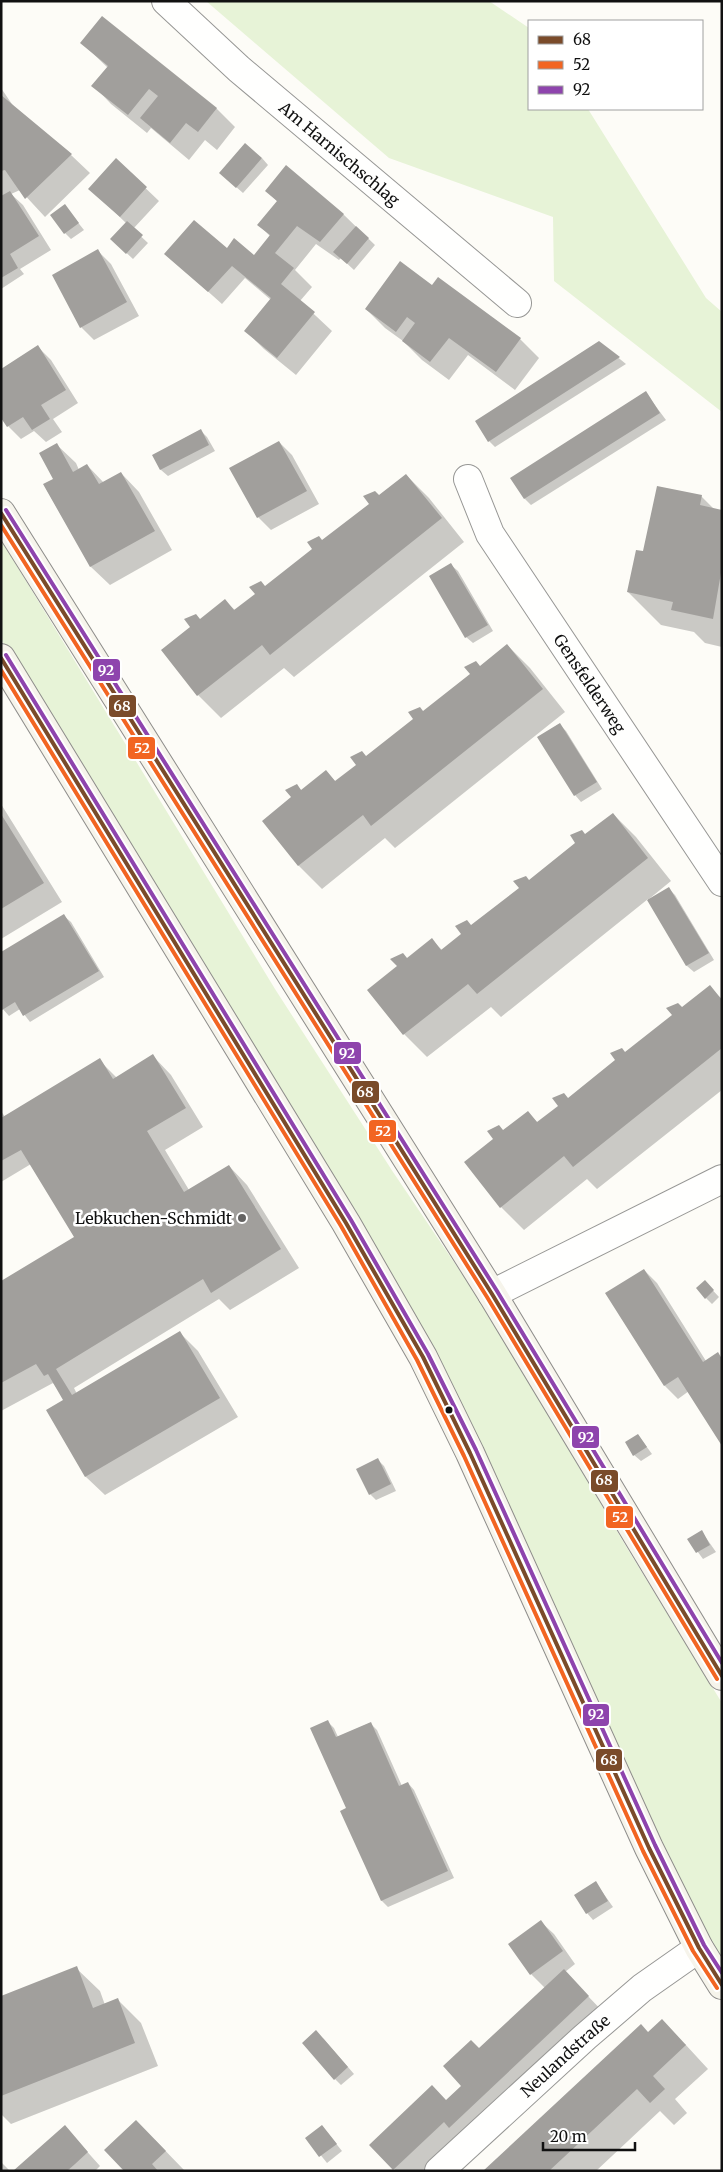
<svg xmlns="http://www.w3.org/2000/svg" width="723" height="2172" font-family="Merriweather,serif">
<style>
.green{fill:#e7f3d7}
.shadow{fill:#0003}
.building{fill:#a19f9c}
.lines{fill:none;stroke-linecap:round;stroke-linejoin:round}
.street-casing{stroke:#979795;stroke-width:30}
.secondary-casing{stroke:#8e8d8b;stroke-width:30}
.street{stroke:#fffffe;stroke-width:28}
.secondary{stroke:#f6f4eb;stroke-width:28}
.bus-1-casing{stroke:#fff;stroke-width:8}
.bus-2-casing{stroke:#fff;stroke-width:8}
.bus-3-casing{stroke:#fff;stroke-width:8}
.bus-1{stroke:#7a4b2a;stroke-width:4}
.bus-2{stroke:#f26522;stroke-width:4}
.bus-3{stroke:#8e44ad;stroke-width:4}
.poi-dot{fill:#646362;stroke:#fff;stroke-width:2}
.bus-dot{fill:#111;stroke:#fff;stroke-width:2}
.labels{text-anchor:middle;stroke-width:5;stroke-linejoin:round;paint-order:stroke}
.street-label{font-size:16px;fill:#111;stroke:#fff}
.poi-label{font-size:16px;fill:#111;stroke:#fff;text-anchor:end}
.line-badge{stroke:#fff;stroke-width:2}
.badge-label{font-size:14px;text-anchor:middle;font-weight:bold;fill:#fff}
</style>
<rect width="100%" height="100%" fill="#fdfcf7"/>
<path class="green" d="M206,1h283l40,27v81h59l118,189 16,14v100l-168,-131 -1,-64 -164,-59z
M1,540l274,449 118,183 92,136 142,240 95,155v272l-249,-524 -368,-640 -104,-172z"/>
<path class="shadow" d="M82,43l134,65 19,19 -18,23 -12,-10 -16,20 -38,-32 -4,5 -36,-29 -18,-19 15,-17z
M1,88l15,22 55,45 19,18 -45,44 -25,-27 -9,4 12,11 28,45 -31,19 4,5 -23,15z
M262,158l6,7 -25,28 -16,-14z
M116,160l43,41 -26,28 15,14 -15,16 -15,-14 8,-22 -23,-22z
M286,167l58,48 31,30 -21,25 -13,-12 -2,2 -23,-16 -21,26 17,17 -12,14 32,30 -36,44 -32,-26 -18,-18 25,-31 -26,-22 -23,26 -56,-50 61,-5 27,8 17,-20 -12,-12 19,-23 -11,-11z
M64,205l20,25 -13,9 -6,-6z
M98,251l13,13 28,52 -45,24 -13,-13z
M433,287l87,52 19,19 -24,32 -47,-35 -19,25 -27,-20 -19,-19 -18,-13 -19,-19z
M599,342l27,22 -131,83 -6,-6z
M38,347l13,13 27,43 -25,16 9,13 -16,10 -12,-11 -13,8 -13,-13z
M646,393l20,27 -135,85 -6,-6 -13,-21z
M200,430l7,7 8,14 -47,25 -7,-6 -7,-15z
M279,442l13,13 27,49 -48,26 -13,-13z
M57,445l19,18 3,7 8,-5 17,18 17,-10 18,19 33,58 -62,35 -19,-18 -47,-82 11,-6z
M406,475l23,23 35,44 -170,135 -10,-9 -63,50 -23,-23 3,-75 24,-19 11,10z
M701,496l13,13 8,2v136l-17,-4 -11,-11 -33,-7 -33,-33 16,-39z
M451,565l7,6 35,60 -20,12 -7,-6z
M507,645l23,23 35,44 -170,136 -10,-10 -63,51 -23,-23 -35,-45 29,-23 4,-12 5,5 24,-20 10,11z
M559,724l7,7 36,58 -21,13 -6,-7 -36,-58z
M1,804l61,98 -61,37z
M613,814l23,23 35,44 -22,18 1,1 19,-11 6,6 39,65 -20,12 -7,-6 -39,-67 -147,118 -10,-10 -64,50 -23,-23 -35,-44 63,-50 10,10z
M64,916l7,6 33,55 -74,45 -10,-13 -11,7 -8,-9v-53z
M709,987l13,12v91l-125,99 -10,-10 -63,51 -23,-23 3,-75 24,-19 10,10z
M153,1056l18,19 32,52 -38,23 24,40 40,-24 18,19 52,83 -69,42 -11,-11 -145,89 3,6 103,-61 18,18 40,66 -133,78 -19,-18 -38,-66 17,-11 -12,-17 -52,28v-128l75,-46 -45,-73 -30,18v-71l4,6 94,-57 18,18z
M644,1270l13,13 49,78 11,-7 5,4v85l-33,-52 -11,8 -13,-13 -58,-92z
M705,1282l14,15 -7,7 -6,-6z
M638,1435l14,19 -11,7 -7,-6z
M378,1460l6,6 12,25 -20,9 -6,-6z
M702,1532l14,20 -13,7 -14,-19z
M328,1722l6,6 4,9 32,-14 7,7 25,56 6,-3 6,7 40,88 -66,29 -6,-6 -35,-93z
M596,1883l17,24 -20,13 -6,-7z
M541,1922l13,12 21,30 -10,8 42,44 -177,155h-34l-25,-26 75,-44 17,-15 16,-36 66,-62 -14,-14z
M76,1968l24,23 5,14 13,-5 23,23 17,43 -147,58 -10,-10v-117z
M648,2034l37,10 23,25 -33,30 12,14 -13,12 -14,-14 -64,60h-111z
M323,2038l31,36 -13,11 -6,-6z
M322,2126l20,25 -15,12 -20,-25z
M65,2127l35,39 -5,5h-80z
M155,2140l29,30 -59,1z
M2,2163l8,8h-9z"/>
<path class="building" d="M102,16l115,92 -19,24 -12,-9 -16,20 -30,-25 18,-22 -9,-7 -21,26 -37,-29 17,-20 -28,-23z
M1,95l71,59 -47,45 -20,-29 -4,1z
M245,143l17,15 -26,30 -17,-15z
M116,158l31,29 -27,30 -32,-28z
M286,165l58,49 -24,28 -23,-16 -22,27 19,15 -13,16 34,28 -38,46 -33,-27 27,-33 -39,-32 -24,26 -44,-38 30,-34 33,28 7,-10 20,17 16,-20 -13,-10 20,-24 -12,-10z
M10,191l29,45 -29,18 8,14 -17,10v-82z
M65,204l14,19 -15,11 -14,-19z
M127,221l16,14 -17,19 -16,-15z
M356,226l13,12 -22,26 -14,-12z
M98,249l29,53 -47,26 -28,-53z
M400,261l32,24 6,-8 83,61 -25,34 -47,-34 -19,24 -28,-21 13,-18 -8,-6 -11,15 -31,-23z
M599,341l21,16 -132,85 -13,-21z
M38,345l28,45 -25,15 9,14 -18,11 -9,-13 -16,10 -6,-9v-49z
M646,391l14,22 -136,86 -14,-21z
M201,429l8,16 -49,25 -8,-15z
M279,441l28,50 -50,27 -28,-50z
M57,443l16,29 14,-8 12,20 22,-12 34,59 -65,36 -47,-83 10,-5 -14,-26z
M406,474l36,44 -172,137 -8,-10 -65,51 -36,-46 29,-23 -6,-8 12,-5 4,5 25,-20 9,11 21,-16 -6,-7 12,-6 4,5 47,-37 -5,-7 12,-6 3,4 47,-36 -6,-8 12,-5 4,4z
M657,486l45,9 -2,10 22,5v57l-9,52 -42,-9 2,-8 -46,-10 9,-42 7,1z
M451,563l37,62 -23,13 -36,-62z
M507,644l36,45 -172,137 -8,-11 -65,51 -36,-45 29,-24 -6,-7 12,-6 4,6 25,-20 9,11 21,-16 -6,-8 12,-6 4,5 47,-37 -5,-7 12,-5 3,4 47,-37 -6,-7 12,-6 4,5z
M560,723l37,59 -23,14 -37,-59z
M613,813l35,45 -171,136 -9,-10 -65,51 -36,-45 30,-24 -7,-7 13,-6 4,5 25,-20 9,12 20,-16 -6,-8 12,-6 4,5 48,-37 -6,-7 13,-5 3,4 46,-37 -5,-8 12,-5 3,4z
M1,814l43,69 -43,26z
M669,887l40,66 -23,13 -39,-66z
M64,914l35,57 -76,45 -8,-14 -13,8 -1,-58z
M710,985l12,15v48l-149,119 -9,-11 -64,52 -36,-46 29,-23 -6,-8 12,-6 4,5 25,-19 9,11 21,-16 -6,-8 12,-5 4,5 47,-38 -5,-7 12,-5 3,4 47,-37 -6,-7 12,-5 4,4z
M153,1054l33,54 -39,23 37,61 45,-27 52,84 -70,44 -8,-14 -147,90 16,26 108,-64 40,67 -135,79 -39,-67 17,-10 -15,-26 -4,2 -8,-12 -35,19v-102l73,-44 -53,-87 -20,11v-43l99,-60 13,21z
M644,1269l59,93 15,-10 4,7v87l-44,-69 -14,9 -59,-93z
M705,1280l9,10 -9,9 -9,-11z
M638,1434l9,13 -14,9 -8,-14z
M378,1458l13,26 -22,11 -13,-26z
M702,1530l8,15 -14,8 -9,-14z
M328,1720l8,17 35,-15 28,64 9,-4 40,89 -67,30 -41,-90 6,-3 -36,-80z
M596,1881l12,20 -22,13 -12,-19z
M541,1920l22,31 -33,24 -22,-31z
M77,1966l16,42 25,-10 17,45 -134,53v-100z
M564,1969l25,27 -140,132 -5,-6 -51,48 -24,-25 63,-60 14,15 15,-14 -18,-20 28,-26 8,8z
M662,2019l24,26 -33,31 12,13 -15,14 -13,-14 -88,82h-66l158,-147 7,8z
M316,2030l32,37 -14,13 -32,-37z
M136,2120l30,31 -14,13 6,7h-34l-20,-21z
M65,2125l23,27 -13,12 -8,7h-54z
M322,2125l15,19 -18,13 -14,-19z"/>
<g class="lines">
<defs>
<g id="street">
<path id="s1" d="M166,1l73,68 278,234"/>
<path id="s2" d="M468,479l22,55 232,348"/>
<path d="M492,1294l230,-115"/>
<path id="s3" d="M439,2171l146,-134 57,-49 57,-40"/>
</g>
<path id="secondary" d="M1,513l491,781 230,382
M1,658l345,565 77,134 47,96 179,395 50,100 23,37"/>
</defs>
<use href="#street" class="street-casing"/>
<use href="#secondary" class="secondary-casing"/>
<use href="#street" class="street"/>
<use href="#secondary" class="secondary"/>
<defs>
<path id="bus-1" d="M1,513l491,781 230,382
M1,658l345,565 77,134 47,96 179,395 50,100 23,37"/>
<path id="bus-2" d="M1,525l486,772 230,382
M1,670l340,556 76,134 47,96 179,395 50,100 24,37"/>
<path id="bus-3" d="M6,510l491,781 225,372
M6,655l345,565 77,134 48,96 179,395 49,100 18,28"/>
</defs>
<use href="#bus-1" class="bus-1-casing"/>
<use href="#bus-2" class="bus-2-casing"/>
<use href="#bus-3" class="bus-3-casing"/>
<use href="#bus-1" class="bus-1"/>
<use href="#bus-2" class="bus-2"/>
<use href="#bus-3" class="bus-3"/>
</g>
<circle class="poi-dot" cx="242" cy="1218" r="5"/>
<circle class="bus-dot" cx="449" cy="1410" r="4.5"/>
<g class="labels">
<g class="street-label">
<text dy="6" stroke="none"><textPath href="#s1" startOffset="231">Am Harnischschlag</textPath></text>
<text dy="6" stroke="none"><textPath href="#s2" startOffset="239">Gensfelderweg</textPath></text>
<text dy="6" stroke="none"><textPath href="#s3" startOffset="171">Neulandstraße</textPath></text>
</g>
<g class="poi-label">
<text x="232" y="1224">Lebkuchen-Schmidt</text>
</g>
</g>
<g class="line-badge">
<rect x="92" y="658" width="29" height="24" rx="5" fill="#8e44ad"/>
<rect x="108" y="694" width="29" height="24" rx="5" fill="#7a4b2a"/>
<rect x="127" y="736" width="29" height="24" rx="5" fill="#f26522"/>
<rect x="333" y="1041" width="29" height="24" rx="5" fill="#8e44ad"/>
<rect x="351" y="1080" width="29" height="24" rx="5" fill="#7a4b2a"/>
<rect x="368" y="1119" width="29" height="24" rx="5" fill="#f26522"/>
<rect x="571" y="1425" width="29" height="24" rx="5" fill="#8e44ad"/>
<rect x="590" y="1469" width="29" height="24" rx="5" fill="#7a4b2a"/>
<rect x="605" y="1505" width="29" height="24" rx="5" fill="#f26522"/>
<rect x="582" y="1703" width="28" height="24" rx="5" fill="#8e44ad"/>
<rect x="595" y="1748" width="28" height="24" rx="5" fill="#7a4b2a"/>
</g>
<g class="badge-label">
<text x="106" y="675">92</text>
<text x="122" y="711">68</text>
<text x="142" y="753">52</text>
<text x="347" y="1058">92</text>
<text x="365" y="1097">68</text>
<text x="383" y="1136">52</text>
<text x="586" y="1442">92</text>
<text x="604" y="1485">68</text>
<text x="620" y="1522">52</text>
<text x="596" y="1719">92</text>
<text x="609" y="1765">68</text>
</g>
<rect width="723" height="2172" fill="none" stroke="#111111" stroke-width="5"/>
<rect x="528" y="20" width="175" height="90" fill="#ffffff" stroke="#a0a0a0"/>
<rect x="538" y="36" width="25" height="8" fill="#7a4b2a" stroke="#a0a0a0"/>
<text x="573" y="45" font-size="15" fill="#111111">68</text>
<rect x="538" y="61" width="25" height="8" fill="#f26522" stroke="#a0a0a0"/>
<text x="573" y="70" font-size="15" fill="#111111">52</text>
<rect x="538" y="86" width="25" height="8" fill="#8e44ad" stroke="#a0a0a0"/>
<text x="573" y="95" font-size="15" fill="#111111">92</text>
<path d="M543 2142v8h92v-8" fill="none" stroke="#111111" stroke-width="2.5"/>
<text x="550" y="2142" font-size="15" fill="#111111" stroke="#ffffff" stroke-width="4" paint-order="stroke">20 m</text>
</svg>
